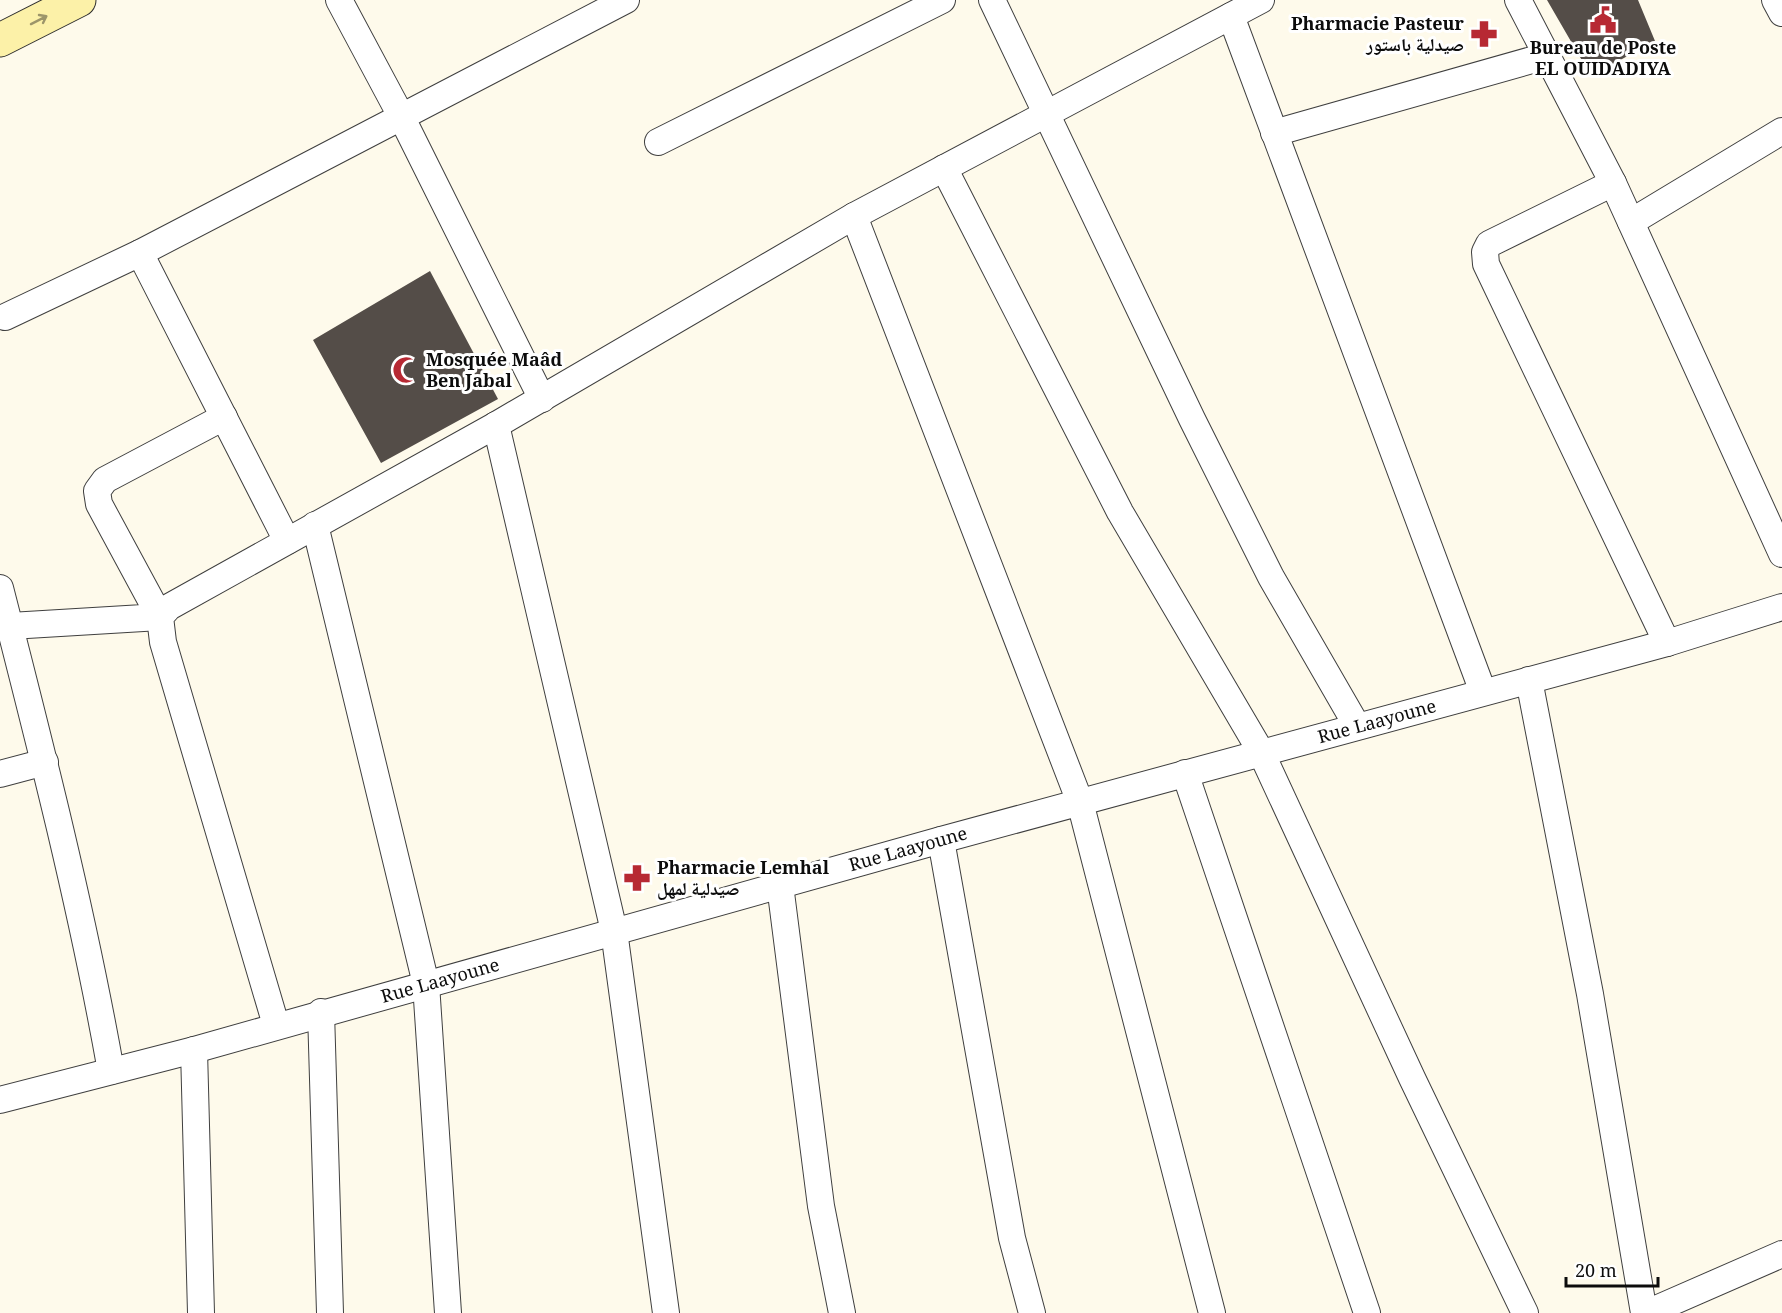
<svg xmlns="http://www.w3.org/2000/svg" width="1782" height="1313" font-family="'Noto Serif','Noto Naskh Arabic',serif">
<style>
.building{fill:#544d48}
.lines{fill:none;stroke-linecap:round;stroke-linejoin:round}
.minor-casing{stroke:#3f3f3f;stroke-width:28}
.secondary-casing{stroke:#2e2e2e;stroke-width:35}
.minor{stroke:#fff;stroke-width:26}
.secondary{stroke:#fcf1a8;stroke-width:33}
.oneway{stroke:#9c956a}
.labels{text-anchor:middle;stroke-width:6;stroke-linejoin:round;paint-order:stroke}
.poi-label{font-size:18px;font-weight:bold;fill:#0c0c0c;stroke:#fff;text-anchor:start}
.street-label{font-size:18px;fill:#0c0c0c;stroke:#fff}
</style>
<rect width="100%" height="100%" fill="#fefaeb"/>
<path class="building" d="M1547,0h91l17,41 -64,35z
M430,271l68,128 -117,64 -68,-123z"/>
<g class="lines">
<defs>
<g id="minor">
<path d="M339,0l62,116 141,283"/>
<path d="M992,0l200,419 79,158 86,149"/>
<path d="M1518,0l95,183 169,371"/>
<path d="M1775,0l7,13"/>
<path d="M1231,16l252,676"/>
<path d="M1274,133l272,-77"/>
<path d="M658,142l284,-142"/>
<path d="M944,168l176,344 141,240 151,326 113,235"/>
<path d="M1613,183l-124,61 -4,8 1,12 181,379"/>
<path d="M854,216l226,586 132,511"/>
<path d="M1631,222l151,-91"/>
<path d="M140,253l147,288"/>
<path d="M5,317l135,-64 486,-253"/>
<path d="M496,425l118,506 52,382"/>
<path d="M315,525l111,459 22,329"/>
<path d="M0,588c41,160 82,320 111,483"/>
<path d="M10,626l150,-9 -61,-113 -2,-13 8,-11 119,-63"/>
<path d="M1529,680l61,314 54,319"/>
<path d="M1185,773l182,540"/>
<path d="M0,774l45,-12"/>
<path d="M941,840l71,398 20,75"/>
<path d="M780,885l41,321 21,107"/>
<path d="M321,1012l9,301"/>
<path d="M276,1025l-113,-383 -3,-25 9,-10 327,-182 358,-209 407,-216"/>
<path d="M194,1050l7,263"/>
<path id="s1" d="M0,1100l194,-50 747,-210 726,-197 115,-36"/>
<path d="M1647,1313l135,-59"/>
</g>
<path id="secondary" d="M0,40l79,-40"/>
</defs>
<use href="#minor" class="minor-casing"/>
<use href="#secondary" class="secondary-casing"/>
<use href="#minor" class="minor"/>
<use href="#secondary" class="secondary"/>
</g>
<defs><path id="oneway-shaft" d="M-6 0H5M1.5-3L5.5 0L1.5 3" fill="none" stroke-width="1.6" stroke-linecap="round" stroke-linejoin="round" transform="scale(1.5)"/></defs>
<use class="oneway" href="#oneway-shaft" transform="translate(39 20) rotate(-27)"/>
<defs>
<symbol id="civic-bare" viewBox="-9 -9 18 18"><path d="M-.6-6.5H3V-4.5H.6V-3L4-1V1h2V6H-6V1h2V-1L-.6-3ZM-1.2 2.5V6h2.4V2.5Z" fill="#b72933" stroke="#fff" stroke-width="2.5" paint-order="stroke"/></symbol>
<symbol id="pharmacy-bare" viewBox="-9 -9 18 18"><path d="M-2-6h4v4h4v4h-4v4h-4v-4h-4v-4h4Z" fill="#b72933" stroke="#fff" stroke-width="2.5" paint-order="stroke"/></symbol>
<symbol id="mosque-bare" viewBox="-9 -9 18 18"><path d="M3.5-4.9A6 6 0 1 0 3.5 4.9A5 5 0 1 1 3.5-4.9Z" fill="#b72933" stroke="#fff" stroke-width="2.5" paint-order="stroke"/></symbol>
</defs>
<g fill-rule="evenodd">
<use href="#civic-bare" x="1584" y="1" width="38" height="38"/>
<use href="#pharmacy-bare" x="1465" y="15" width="38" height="38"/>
<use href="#mosque-bare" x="387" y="351" width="38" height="38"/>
<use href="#pharmacy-bare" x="618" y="859" width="38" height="38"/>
</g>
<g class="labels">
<g class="poi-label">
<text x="1464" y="30" text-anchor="end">Pharmacie Pasteur<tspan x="1464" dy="21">صيدلية باستور</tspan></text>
<text x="1603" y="54" text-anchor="middle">Bureau de Poste<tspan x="1603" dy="21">EL OUIDADIYA</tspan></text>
<text x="426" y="366">Mosquée Maâd<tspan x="426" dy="21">Ben Jabal</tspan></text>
<text x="657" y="874">Pharmacie Lemhal<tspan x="657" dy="21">صيدلية لمهل</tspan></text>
</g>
<g class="street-label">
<text dy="6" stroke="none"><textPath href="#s1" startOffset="1428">Rue Laayoune</textPath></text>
<text dy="6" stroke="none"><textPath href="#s1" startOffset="942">Rue Laayoune</textPath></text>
<text dy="6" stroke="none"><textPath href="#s1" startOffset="456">Rue Laayoune</textPath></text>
</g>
</g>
<path d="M1566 1277v9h92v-9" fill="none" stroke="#0c0c0c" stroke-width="3"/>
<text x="1575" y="1277" font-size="18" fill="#0c0c0c" stroke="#ffffff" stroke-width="4.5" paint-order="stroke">20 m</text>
</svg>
